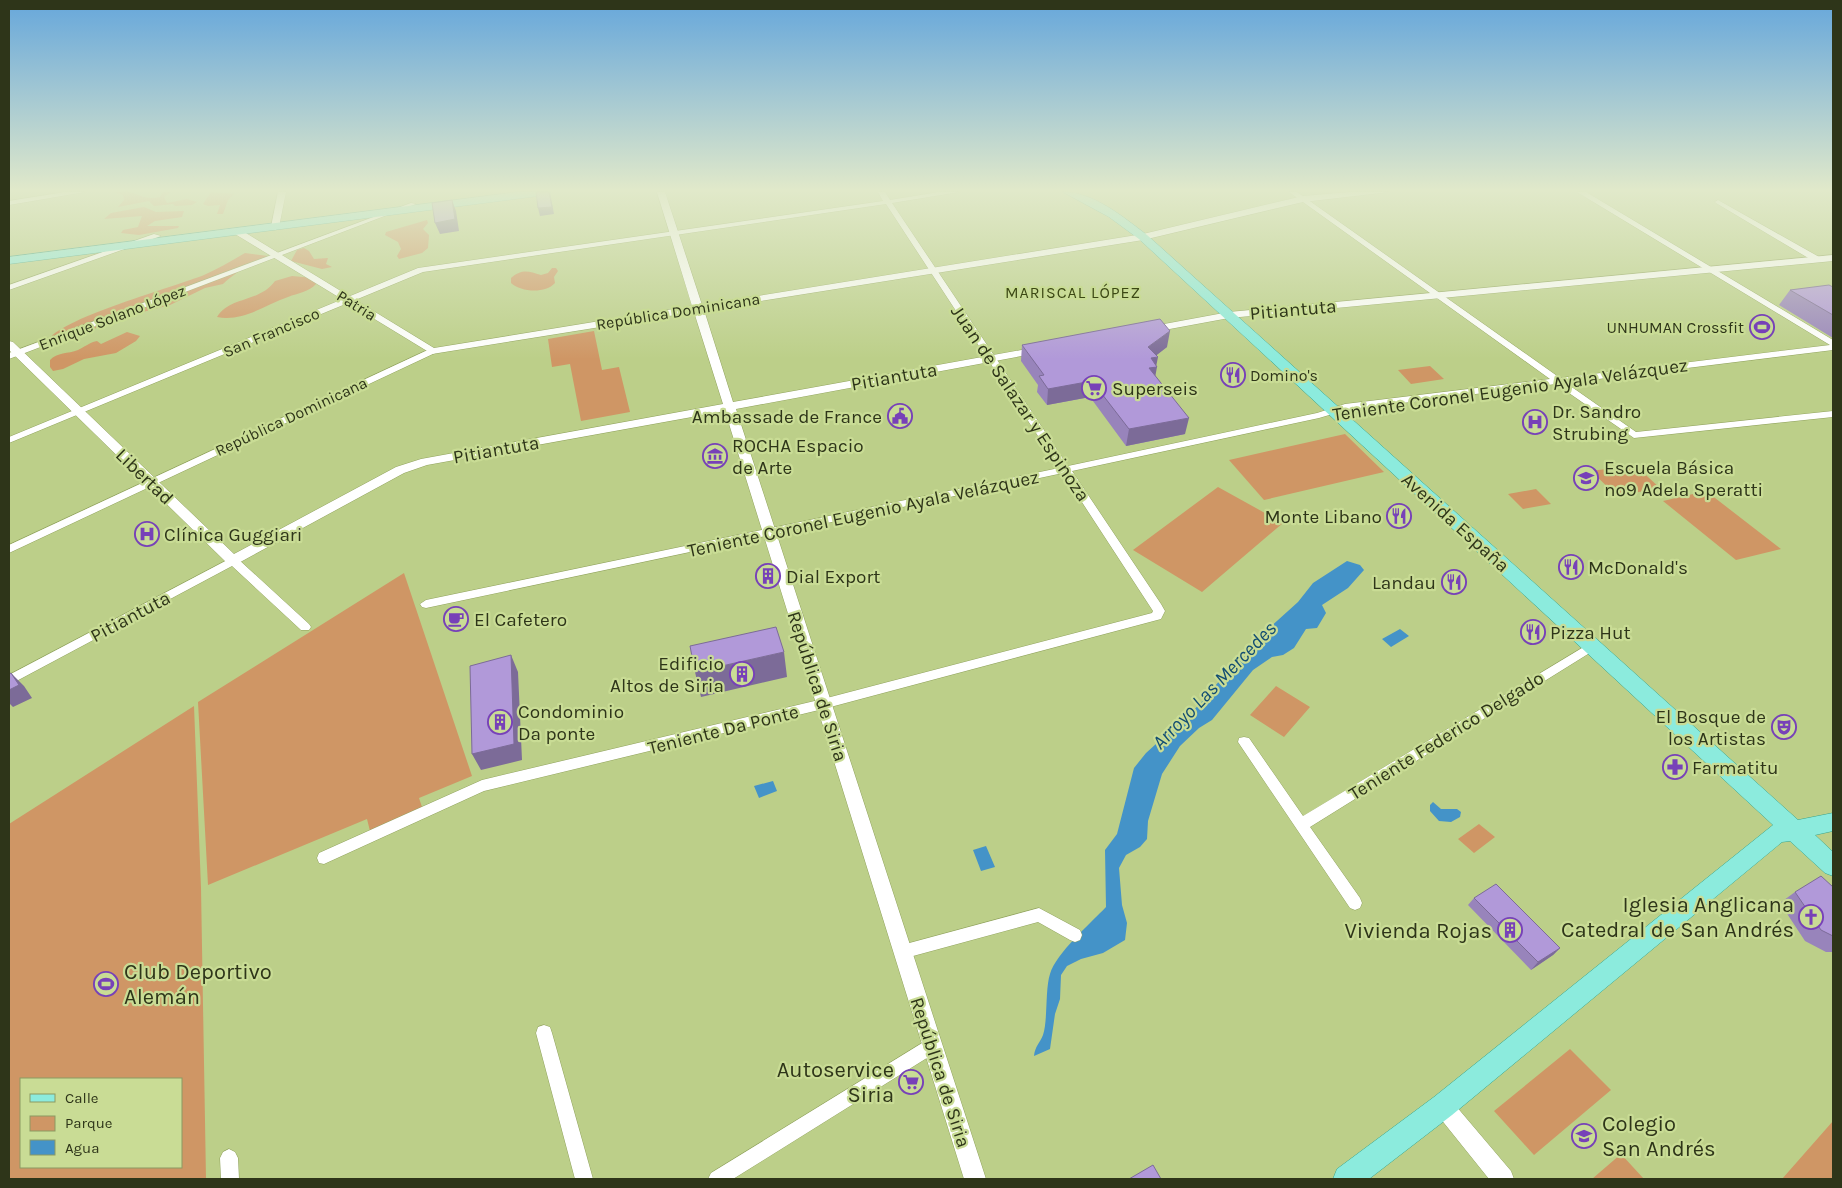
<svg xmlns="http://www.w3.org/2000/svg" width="1842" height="1188" font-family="Karla,sans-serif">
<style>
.green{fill:#cf9665;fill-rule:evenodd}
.water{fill:#4493c8}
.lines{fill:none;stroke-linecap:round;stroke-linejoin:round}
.minor-casing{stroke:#90a25d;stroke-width:1}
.tertiary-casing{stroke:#90a25d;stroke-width:1}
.primary-casing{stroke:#3aa38a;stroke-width:1}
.minor{fill:#fff;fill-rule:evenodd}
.tertiary{fill:#fff;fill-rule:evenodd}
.primary{fill:#8cebdd;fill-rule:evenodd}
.wall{fill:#9884bb}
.shaded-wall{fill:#7c6b98}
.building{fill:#b199d9;stroke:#7c6b98}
.labels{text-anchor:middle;stroke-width:4.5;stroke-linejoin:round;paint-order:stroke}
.far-neighbourhood-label{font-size:16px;letter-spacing:1px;fill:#3c4814;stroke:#c9dc95}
.far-street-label{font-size:16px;fill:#2e3519;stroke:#c9dc95}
.far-poi-label{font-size:16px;fill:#2e3519;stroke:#c9dc95;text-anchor:end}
.street-label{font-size:19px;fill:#2e3519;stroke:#c9dc95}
.poi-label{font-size:19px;fill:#2e3519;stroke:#c9dc95;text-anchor:start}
.water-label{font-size:20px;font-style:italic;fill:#124d72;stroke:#c9dc95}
.near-poi-label{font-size:22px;fill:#2e3519;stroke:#c9dc95;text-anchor:end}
</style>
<rect width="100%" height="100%" fill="#bccf89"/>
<path class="green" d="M114,192c4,0 12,-1 16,0 10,3 16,8 30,5l3,-5h8l-7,5 3,6 20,-4 10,3 -5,3 -17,1 -2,-2 -19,2 -5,-5 -31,6 6,-7 -1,-5z
M211,192l23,2 -6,6 -5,14h-6l3,-9 -12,1 -5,-2z
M144,207l12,5 28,-1 -2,6 -27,4 -8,5h32l-1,2 -39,7 -18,-2 2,-3 15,-3 4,-11 -38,3 7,-6z
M427,220l1,3 -5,6 6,6 -1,13 -6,5 -23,6 -2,-3 4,-7 -3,-7 -13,-7 1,-3z
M304,248l5,3 5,8 14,-1 -2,6 6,3 -10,2 -31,-8 6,-11z
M245,253l23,3c-15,6 -34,17 -45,28l-18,4 -35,17 -31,8 -4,3 -74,23h-12c16,-22 125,-52 155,-64 14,-6 27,-14 41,-22z
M552,268h4l2,3 -4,6 1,6c-10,11 -34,9 -44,0v-5c12,-10 18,-6 30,-3l7,-2z
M292,276l22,2 2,6c-7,8 -18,9 -28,13 -23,8 -45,25 -71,20 13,-21 42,-14 58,-36z
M594,331l8,39 17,-3 11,45 -49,9 -11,-57 -18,3 -4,-28z
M127,332l13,4 -4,5 -20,12 -32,6 -21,10 -10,2 -3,-4v-7c7,-8 18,-6 28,-10 7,-3 10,-7 19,-9l4,3z
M1430,366l14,13 -33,5 -13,-14z
M1345,434l39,38 -120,28 -35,-40z
M1635,465l26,24 -45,6 -25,-24z
M1218,487l65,36 -81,69 -69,-42z
M1536,489l15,15 -28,5 -15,-15z
M1706,491l75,58 -45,11 -73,-59z
M404,573l68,203 -53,22 3,9 -52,24 -3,-12 -159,66 -10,-183z
M1276,686l34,21 -26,30 -34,-22z
M194,706l7,182 5,291h-197v-355zM21,1079h160v88h-160z
M1479,824l16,13 -21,16 -16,-14z
M1570,1049l41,41 -77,65 -40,-44z
M1833,1121v58h-51z
M1621,1154l23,25h-52z"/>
<path class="water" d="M1347,561l13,4 4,5 -16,18 -26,17 4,8 -9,15 -11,1 -12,19 -11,7 -11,2 -19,13 -41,50 -13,8 -19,18 -18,28 -14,47 -1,18 -7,8 -14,8 -7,13 3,37 5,18 -2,17 -22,13 -22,6 -14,7 -6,9 -1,24 -5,15 -5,35 -16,7c1,-10 6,-13 9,-21 5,-15 2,-46 7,-61 6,-21 41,-51 56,-67l-1,-57 12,-16 17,-66 12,-15 53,-48 50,-59 49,-44 15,-19z
M1400,629l9,7 -18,11 -9,-8z
M773,781l4,10 -18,7 -5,-12z
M1433,802l8,7h16l4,3 -1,5 -9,5 -12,-1 -9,-10v-6z
M986,846l9,21 -14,4 -8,-21z"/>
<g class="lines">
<defs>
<path id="minor" d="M65,192h20l-76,13v-4z
M878,192h7l5,8 49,-8h20l-67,11 176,263 249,-53 28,-9 205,-25 -261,-187h8l263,186 270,-33 -253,-153h9l247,148v10l-267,33 70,49 197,-21v6l-199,21 -78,-54 -210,26 -27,8 -247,53 89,133 4,7 -4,8 -338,90 -339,82 -160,73 -5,-1 -2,-5 2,-5 163,-73 341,-81 329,-86 1,-2 -90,-138 -637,135 -4,-1 -2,-3 6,-4 633,-132 -173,-264 -463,68 -414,171v-6l409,-169 465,-67z
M1718,200l103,58 1,2 -7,2 -99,-59 -1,-1z
M411,203l5,1 -407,155v-6z
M154,234l7,2 -152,54v-5z
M432,348l3,1v4l-426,200v-8z
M233,557l4,1 72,66 2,3 -2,3h-8l-69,-64 -223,119v-10z
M1592,642l4,1 2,3 -2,3 -286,178 50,71 2,5 -2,5 -5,2 -5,-2 -112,-166 1,-4 5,-1 5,1 54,78z
M1039,908l41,22 2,5 -2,5 -5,2 -5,-2 -32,-18 -136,37 -5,-2 -3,-5 3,-5 5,-2z
M544,1025l6,2 2,6 41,146h-18l-39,-146 2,-6z
M932,1037l6,2 2,6 -2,6 -205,128h-25l3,-6z
M229,1149l6,3 3,6 1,21h-18l-1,-21 3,-6z"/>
<path id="tertiary" d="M278,192h8l-7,35 -4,3 -4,-3z
M657,192h8l37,113 441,-71 160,-38 47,-4h39l-86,10 -160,38 -439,70 29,92 305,-55 5,3 -5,3 -302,56 250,770h-22l-239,-768 -298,54 -23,8 -171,93 -5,-2 -219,-214v-9l4,1 221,212 162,-87 25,-8 302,-55 -29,-92 -262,42 -197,-120v-4h6l193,118 258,-42z
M1833,255v6l-604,57 -81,15 -5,-3 5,-3 81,-15z
M1443,1096l7,3 61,72 3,8h-25l-53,-66 -3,-7 3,-7z"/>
<path id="primary" d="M517,192h34l-5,3 -537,69v-7z
M1063,192c31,0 60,25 84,43l651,585 35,-7v18l-18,4 18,17v24l-8,-3 -35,-32 -8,1 -330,273 -83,64h-36l4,-10 97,-72 339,-272 -634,-586 -30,-22z"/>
</defs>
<use href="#minor" class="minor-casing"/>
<use href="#tertiary" class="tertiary-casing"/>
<use href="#primary" class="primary-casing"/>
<use href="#minor" class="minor"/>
<use href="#tertiary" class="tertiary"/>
<use href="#primary" class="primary"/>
</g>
<path class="wall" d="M1833,287v51l-54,-33 11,-15z
M1022,345l145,2 -11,8 -1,21 30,58 -59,12 -36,-49 -43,8 -10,-13 1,-7 -17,-24z
M1833,887v65h-7l-21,-11 -25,-38 15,-11z
M1474,898l86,50 -7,7 -22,15 -63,-65z"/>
<path class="shaded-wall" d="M550,192l4,22 -14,2 -2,-8z
M452,200l4,11 3,20 -19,3 -5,-11z
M1170,331l-3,16 -14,11 5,-1 -2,10h1l-3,16 -9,2 3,-38z
M1092,381l-2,16 -43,8 1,-16z
M1189,418l-4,16 -59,12 3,-17z
M784,652l3,25 -86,20 -6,-25z
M511,655l7,17 4,88 -41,10 -9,-16z
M11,673l13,13 8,12 -19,9 -4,-4v-13z
M1560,948l-7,7 -22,15 7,-8z"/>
<path class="building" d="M536,192h13l3,15 -14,1z
M452,200l3,19 -20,4 -3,-20z
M1829,285l4,2v28l-43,-25z
M1160,319l10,12 -22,16 10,10 -7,1 6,9 -8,1 40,50 -60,11 -37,-48 -44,8 -9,-13 5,-1 -22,-30z
M776,627l8,25 -89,20 -5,-26z
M511,655l3,89 -42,10 -2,-88z
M11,673l8,12 -10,5v-16z
M1821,876l12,11v49l-12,-6 -26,-38z
M1496,884l64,64 -22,14 -64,-64z
M1153,1165l8,14h-32z"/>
<linearGradient id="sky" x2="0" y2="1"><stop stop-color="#66a7db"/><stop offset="0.53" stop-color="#e1e9ca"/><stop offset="1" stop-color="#e1e9ca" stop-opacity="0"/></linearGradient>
<rect width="1842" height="359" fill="url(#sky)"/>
<defs>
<symbol id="stadium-ring" viewBox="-11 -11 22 22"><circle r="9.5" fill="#c9dc95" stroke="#7741b8" stroke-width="1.5"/><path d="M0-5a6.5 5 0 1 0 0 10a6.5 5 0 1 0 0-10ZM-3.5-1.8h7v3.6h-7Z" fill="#7741b8"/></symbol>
<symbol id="restaurant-ring" viewBox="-11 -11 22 22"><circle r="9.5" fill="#c9dc95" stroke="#7741b8" stroke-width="1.5"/><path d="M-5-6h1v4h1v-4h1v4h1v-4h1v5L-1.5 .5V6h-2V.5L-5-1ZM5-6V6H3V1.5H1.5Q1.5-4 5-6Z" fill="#7741b8"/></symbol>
<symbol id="supermarket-ring" viewBox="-11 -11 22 22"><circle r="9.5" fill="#c9dc95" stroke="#7741b8" stroke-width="1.5"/><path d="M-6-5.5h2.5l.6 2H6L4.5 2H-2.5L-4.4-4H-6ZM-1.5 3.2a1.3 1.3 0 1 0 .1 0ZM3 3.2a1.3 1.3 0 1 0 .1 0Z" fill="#7741b8"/></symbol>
<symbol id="civic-ring" viewBox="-11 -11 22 22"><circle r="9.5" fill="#c9dc95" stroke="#7741b8" stroke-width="1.5"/><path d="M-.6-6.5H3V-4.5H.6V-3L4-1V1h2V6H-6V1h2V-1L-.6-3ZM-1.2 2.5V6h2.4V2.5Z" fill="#7741b8"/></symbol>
<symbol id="hospital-ring" viewBox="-11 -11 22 22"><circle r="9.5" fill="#c9dc95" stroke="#7741b8" stroke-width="1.5"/><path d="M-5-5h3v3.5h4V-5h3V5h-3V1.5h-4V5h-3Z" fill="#7741b8"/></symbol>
<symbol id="museum-ring" viewBox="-11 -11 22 22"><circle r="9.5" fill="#c9dc95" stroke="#7741b8" stroke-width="1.5"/><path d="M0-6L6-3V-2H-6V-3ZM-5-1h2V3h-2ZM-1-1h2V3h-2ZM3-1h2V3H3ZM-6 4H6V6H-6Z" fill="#7741b8"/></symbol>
<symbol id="school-ring" viewBox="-11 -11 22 22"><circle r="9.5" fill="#c9dc95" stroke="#7741b8" stroke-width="1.5"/><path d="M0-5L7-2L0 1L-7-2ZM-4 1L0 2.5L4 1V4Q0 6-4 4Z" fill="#7741b8"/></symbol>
<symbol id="building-ring" viewBox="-11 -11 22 22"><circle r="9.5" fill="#c9dc95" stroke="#7741b8" stroke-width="1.5"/><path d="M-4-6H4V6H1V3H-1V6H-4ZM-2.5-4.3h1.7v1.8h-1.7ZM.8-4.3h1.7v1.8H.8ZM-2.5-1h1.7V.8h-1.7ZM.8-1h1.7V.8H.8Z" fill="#7741b8"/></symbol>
<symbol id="cafe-ring" viewBox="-11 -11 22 22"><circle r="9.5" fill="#c9dc95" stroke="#7741b8" stroke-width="1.5"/><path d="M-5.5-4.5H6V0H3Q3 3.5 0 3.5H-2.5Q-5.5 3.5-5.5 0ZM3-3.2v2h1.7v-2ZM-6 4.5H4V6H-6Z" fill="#7741b8"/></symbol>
<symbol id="theatre-ring" viewBox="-11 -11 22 22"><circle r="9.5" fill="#c9dc95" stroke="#7741b8" stroke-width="1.5"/><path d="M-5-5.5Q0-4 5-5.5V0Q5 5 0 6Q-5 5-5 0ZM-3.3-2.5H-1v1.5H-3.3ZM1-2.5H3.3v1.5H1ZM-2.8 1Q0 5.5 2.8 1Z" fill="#7741b8"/></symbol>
<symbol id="pharmacy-ring" viewBox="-11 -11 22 22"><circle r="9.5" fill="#c9dc95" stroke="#7741b8" stroke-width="1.5"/><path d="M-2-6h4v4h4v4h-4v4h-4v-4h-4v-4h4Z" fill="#7741b8"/></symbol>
<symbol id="church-ring" viewBox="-11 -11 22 22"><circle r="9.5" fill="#c9dc95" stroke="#7741b8" stroke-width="1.5"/><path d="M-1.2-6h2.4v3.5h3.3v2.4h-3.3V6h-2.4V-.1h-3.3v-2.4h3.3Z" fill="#7741b8"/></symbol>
</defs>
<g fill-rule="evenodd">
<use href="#stadium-ring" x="1748" y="313" width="28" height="28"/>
<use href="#restaurant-ring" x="1219" y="361" width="28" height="28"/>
<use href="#supermarket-ring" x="1080" y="374" width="28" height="28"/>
<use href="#civic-ring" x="886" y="402" width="28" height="28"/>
<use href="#hospital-ring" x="1521" y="408" width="28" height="28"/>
<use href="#museum-ring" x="701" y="442" width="28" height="28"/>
<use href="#school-ring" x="1572" y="464" width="28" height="28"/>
<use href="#restaurant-ring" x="1385" y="502" width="28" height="28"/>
<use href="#hospital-ring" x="133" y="520" width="28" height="28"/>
<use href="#restaurant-ring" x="1557" y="553" width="28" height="28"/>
<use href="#building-ring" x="754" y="562" width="28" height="28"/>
<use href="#restaurant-ring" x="1440" y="568" width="28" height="28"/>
<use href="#cafe-ring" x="442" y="605" width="28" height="28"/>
<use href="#restaurant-ring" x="1519" y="618" width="28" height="28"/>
<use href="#building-ring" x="728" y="660" width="28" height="28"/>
<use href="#building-ring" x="486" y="708" width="28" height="28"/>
<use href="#theatre-ring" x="1770" y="713" width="28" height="28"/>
<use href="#pharmacy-ring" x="1661" y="753" width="28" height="28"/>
<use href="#church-ring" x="1797" y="903" width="28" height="28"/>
<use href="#building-ring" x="1496" y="916" width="28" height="28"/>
<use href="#stadium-ring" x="92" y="970" width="28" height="28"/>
<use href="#supermarket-ring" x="897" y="1068" width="28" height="28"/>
<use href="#school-ring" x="1570" y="1122" width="28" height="28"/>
</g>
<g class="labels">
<g class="far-neighbourhood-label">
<text x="1073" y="298">MARISCAL LÓPEZ</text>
</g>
<g class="far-street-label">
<text transform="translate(357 305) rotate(32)" y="6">Patria</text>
<text transform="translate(678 311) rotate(-9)" y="6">República Dominicana</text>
<text transform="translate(112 317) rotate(-21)" y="6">Enrique Solano López</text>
<text transform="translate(271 332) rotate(-23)" y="6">San Francisco</text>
<text transform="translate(291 416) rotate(-25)" y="6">República Dominicana</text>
</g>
<g class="far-poi-label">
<text x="1744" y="333">UNHUMAN Crossfit</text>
<text x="1250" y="381" text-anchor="start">Domino's</text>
</g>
<g class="street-label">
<text transform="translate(1293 309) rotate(-5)" y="7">Pitiantuta</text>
<text transform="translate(894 376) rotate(-10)" y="7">Pitiantuta</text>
<text transform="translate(1510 389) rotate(-8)" y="7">Teniente Coronel Eugenio Ayala Velázquez</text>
<text transform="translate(1021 403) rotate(56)" y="7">Juan de Salazar y Espinoza</text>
<text transform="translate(496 449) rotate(-10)" y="7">Pitiantuta</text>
<text transform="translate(145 476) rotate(44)" y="7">Libertad</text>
<text transform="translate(863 513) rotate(-12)" y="7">Teniente Coronel Eugenio Ayala Velázquez</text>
<text transform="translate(1456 522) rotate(42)" y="7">Avenida España</text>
<text transform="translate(130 616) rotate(-28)" y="7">Pitiantuta</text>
<text transform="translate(818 686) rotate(72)" y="7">República de Siria</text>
<text transform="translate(723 729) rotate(-14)" y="7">Teniente Da Ponte</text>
<text transform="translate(1446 735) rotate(-32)" y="7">Teniente Federico Delgado</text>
<text transform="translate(941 1072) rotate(72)" y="7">República de Siria</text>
</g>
<g class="poi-label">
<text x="1112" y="395">Superseis</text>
<text x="1552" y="418">Dr. Sandro<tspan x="1552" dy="22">Strubing</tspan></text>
<text x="882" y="423" text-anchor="end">Ambassade de France</text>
<text x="732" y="452">ROCHA Espacio<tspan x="732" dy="22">de Arte</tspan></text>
<text x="1604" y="474">Escuela Básica<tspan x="1604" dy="22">nº9 Adela Speratti</tspan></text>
<text x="1382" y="523" text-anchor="end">Monte Libano</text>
<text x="164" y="541">Clínica Guggiari</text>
<text x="1588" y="574">McDonald's</text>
<text x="786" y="583">Dial Export</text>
<text x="1436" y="589" text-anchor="end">Landau</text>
<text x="474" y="626">El Cafetero</text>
<text x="1550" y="639">Pizza Hut</text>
<text x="724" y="670" text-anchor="end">Edificio<tspan x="724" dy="22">Altos de Siria</tspan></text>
<text x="518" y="718">Condominio<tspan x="518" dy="22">Da ponte</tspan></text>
<text x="1766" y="723" text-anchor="end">El Bosque de<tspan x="1766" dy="22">los Artistas</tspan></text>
<text x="1692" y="774">Farmatitu</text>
</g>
<g class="water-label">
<text transform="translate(1214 685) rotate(-46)" y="7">Arroyo Las Mercedes</text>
</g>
<g class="near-poi-label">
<text x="1794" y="912">Iglesia Anglicana<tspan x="1794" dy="25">Catedral de San Andrés</tspan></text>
<text x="1492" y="938">Vivienda Rojas</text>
<text x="124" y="979" text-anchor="start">Club Deportivo<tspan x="124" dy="25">Alemán</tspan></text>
<text x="894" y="1077">Autoservice<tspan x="894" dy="25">Siria</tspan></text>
<text x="1602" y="1131" text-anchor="start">Colegio<tspan x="1602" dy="25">San Andrés</tspan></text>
</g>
</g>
<rect width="1842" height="1188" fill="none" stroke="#2e3519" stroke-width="20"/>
<rect x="20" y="1078" width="162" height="90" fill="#c9dc95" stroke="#8b9963"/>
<rect x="30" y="1094" width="25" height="8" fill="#8cebdd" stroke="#8b9963"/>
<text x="65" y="1103" font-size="15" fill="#2e3519">Calle</text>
<rect x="30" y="1116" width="25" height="15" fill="#cf9665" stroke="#8b9963"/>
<text x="65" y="1128" font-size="15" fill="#2e3519">Parque</text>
<rect x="30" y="1140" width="25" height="15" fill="#4493c8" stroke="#8b9963"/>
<text x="65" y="1153" font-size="15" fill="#2e3519">Agua</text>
</svg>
